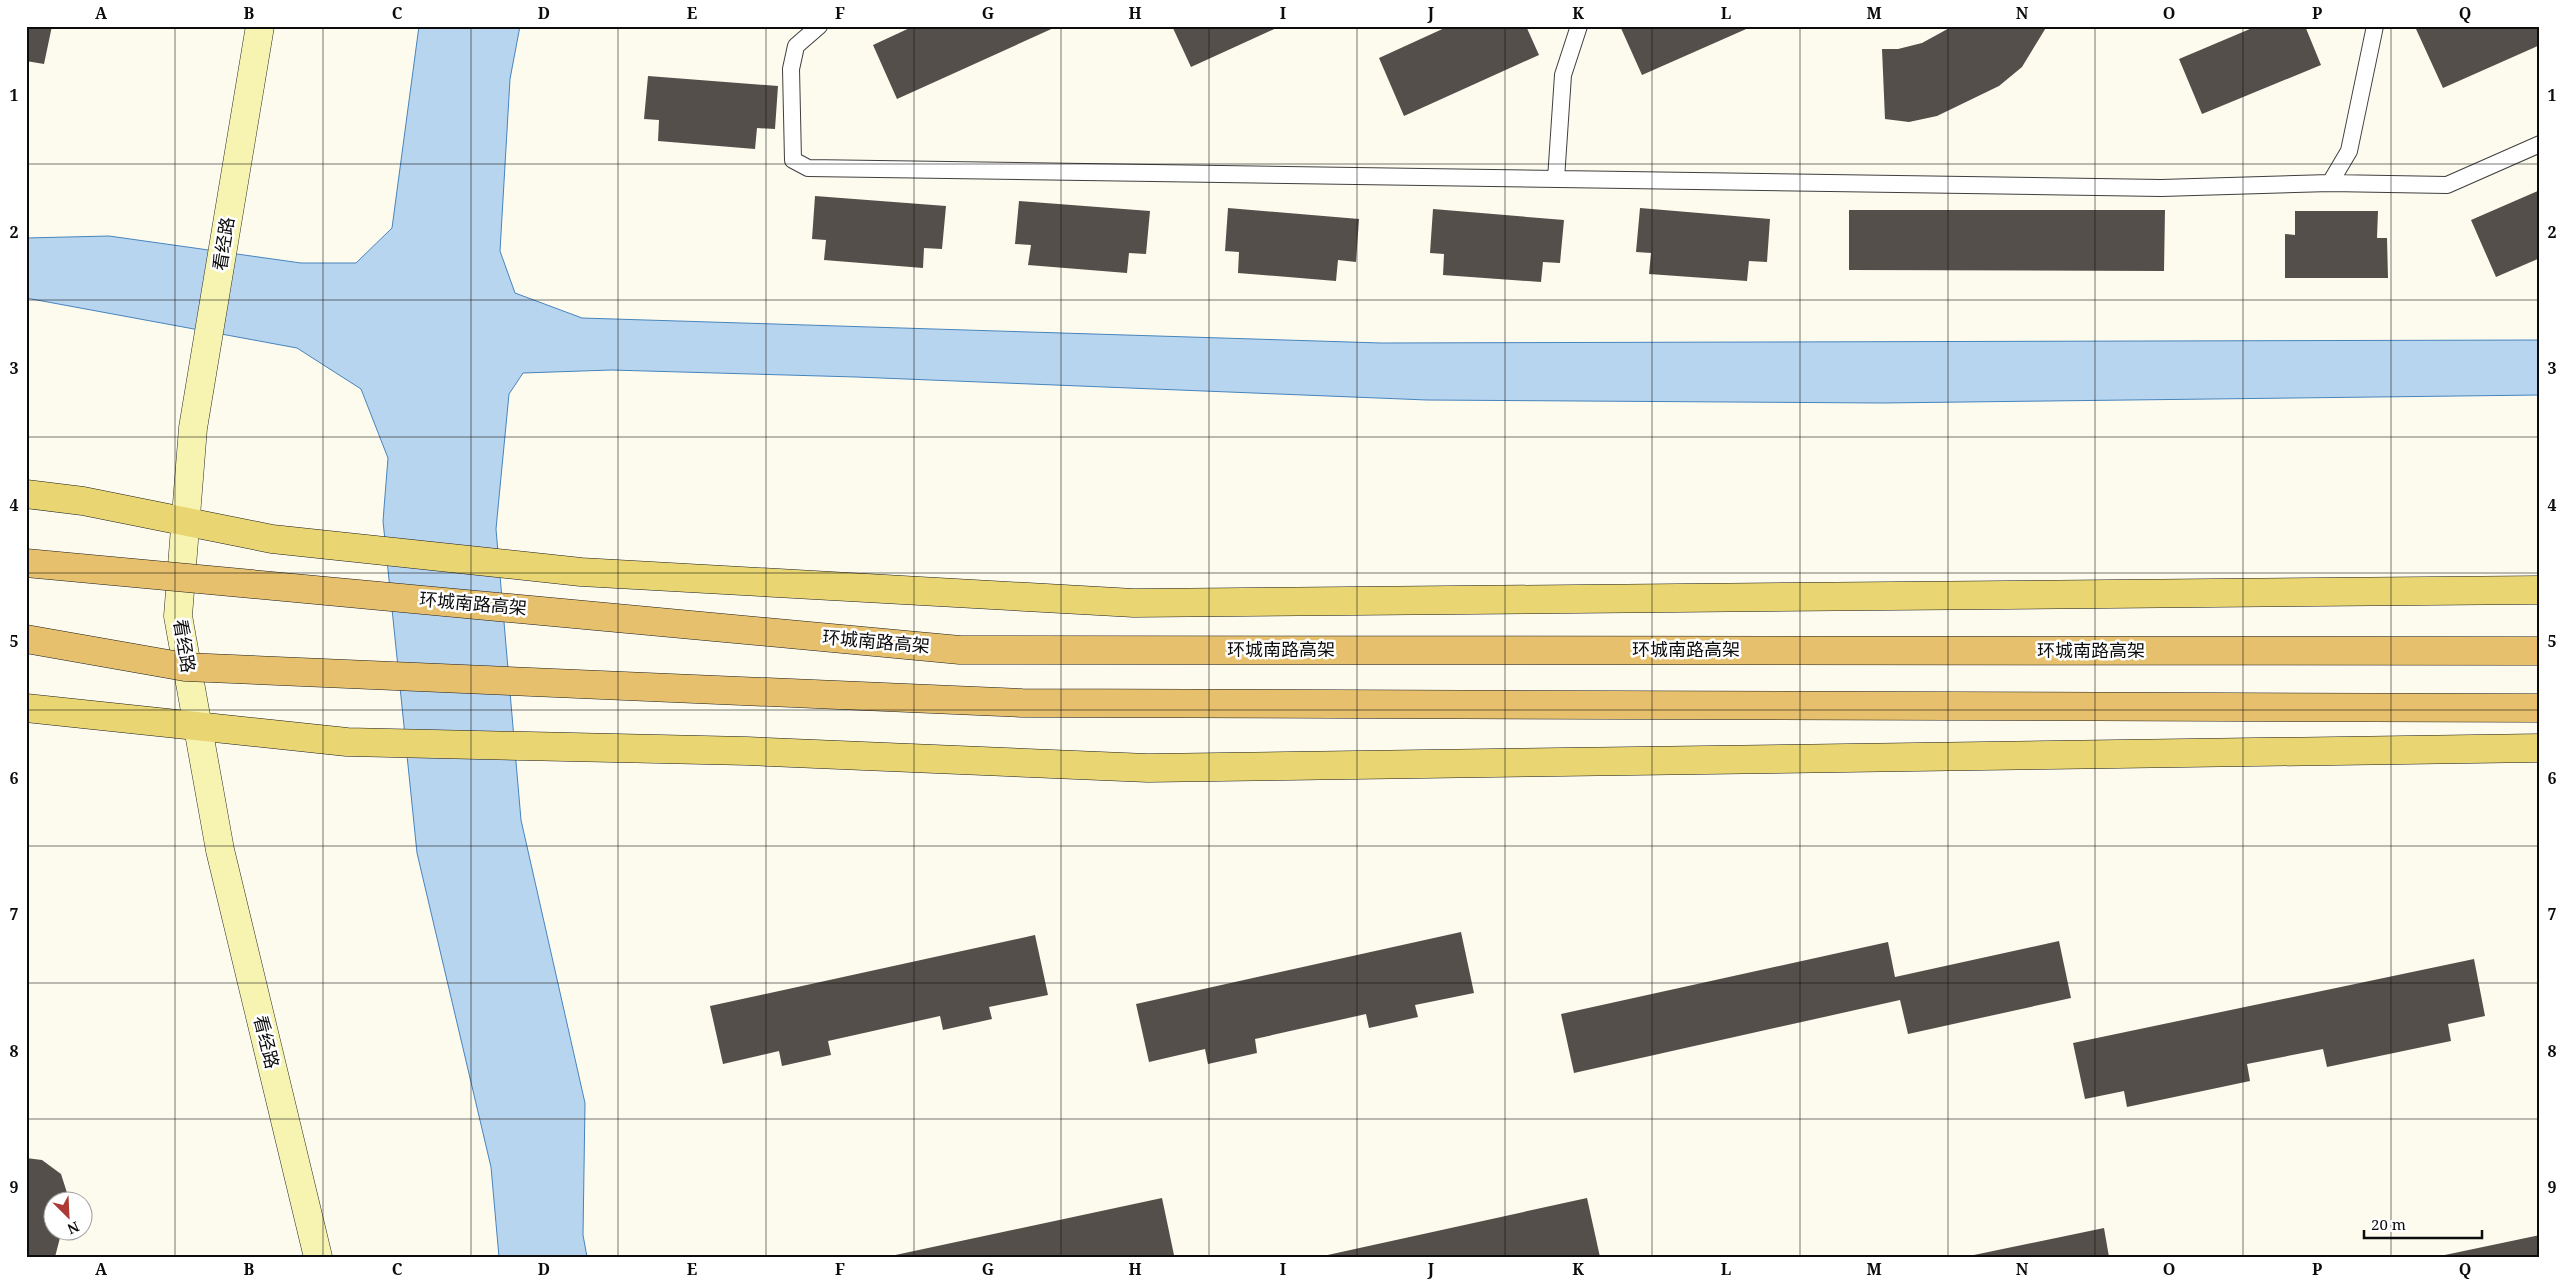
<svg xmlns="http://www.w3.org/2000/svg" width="2566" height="1283" font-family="'Noto Serif','Noto Sans SC',serif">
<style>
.water{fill:#b8d5ef;stroke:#4784bd}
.building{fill:#544f4a}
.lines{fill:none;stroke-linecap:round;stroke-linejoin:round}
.service-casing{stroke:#3f3f3f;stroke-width:18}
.secondary-casing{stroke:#2e2e2e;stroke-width:29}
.primary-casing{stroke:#1d1d1d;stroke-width:29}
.service{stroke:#fff;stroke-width:16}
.secondary{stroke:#f6f4b0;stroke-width:28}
.primary{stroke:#e9d672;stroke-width:28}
.trunk-bridge-casing{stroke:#1d1d1d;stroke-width:29;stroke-linecap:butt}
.trunk-bridge{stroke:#e6c06c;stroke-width:28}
.grid{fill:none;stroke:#0c0c0c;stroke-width:1;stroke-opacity:0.55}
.labels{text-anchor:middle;stroke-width:5;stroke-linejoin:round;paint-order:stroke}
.street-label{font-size:18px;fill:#0c0c0c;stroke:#fff}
.neatline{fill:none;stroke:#0c0c0c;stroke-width:2}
.grid-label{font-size:16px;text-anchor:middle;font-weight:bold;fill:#0c0c0c}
</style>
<rect width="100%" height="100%" fill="#fdfbee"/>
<path class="water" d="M419,26h101l-10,53 -10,172 15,42 67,25 799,25 1159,-3v55l-658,8 -455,-3 -571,-23 -245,-7 -88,3 -14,21 -13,135 25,291 64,283 -2,132 4,22h-88l-8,-90 -74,-314 -34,-332 5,-63 -27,-69 -64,-41 -271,-50v-60l83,-2 192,27h55l36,-35z"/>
<path class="building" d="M26,26h26l-8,38 -18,-3z
M914,26h144l-161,73 -24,-54z
M1172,26h109l-90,41z
M1449,26h77l13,29 -135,61 -25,-58z
M1620,26h133l-111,49z
M1953,26h94l-25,41 -23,19 -62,30 -28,6 -24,-3 -3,-70h16l24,-6z
M2257,26h48l16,39 -119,49 -23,-55z
M2422,26h118v19l-97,43 -27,-59z
M648,76l130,10 -3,43 -18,-1 -2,21 -97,-8 1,-21 -15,-1z
M2540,190v68l-44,19 -25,-57z
M815,196l131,10 -4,43 -18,-1 -1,20 -99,-8 2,-20 -14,-1z
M1019,201l131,10 -4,43 -17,-1 -2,20 -99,-8 3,-20 -16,-1z
M1228,208l131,11 -3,43 -18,-2 -2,21 -98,-8 1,-21 -14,-1z
M1640,208l130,11 -3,43 -18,-1 -2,20 -98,-7 2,-21 -15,-1z
M1433,209l131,11 -4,43 -17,-1 -2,20 -98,-7 1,-21 -14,-1z
M1849,210h316l-1,61 -315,-1z
M2295,211h83l-1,27h10l1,40h-103v-44l10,1z
M1461,932l13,61 -59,12 3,12 -49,11 -3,-14 -111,25 2,14 -49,11 -3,-15 -56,13 -13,-58z
M1035,935l13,60 -59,12 3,12 -49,11 -3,-14 -112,25 3,14 -49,11 -3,-15 -56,13 -13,-58z
M2059,941l12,57 -163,36 -8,-34 -326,73 -13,-59 327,-72 7,35z
M2474,959l11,57 -37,8 3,17 -124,26 -4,-18 -76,15 3,17 -123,26 -3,-16 -39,8 -12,-56z
M26,1158l16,2 19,14 8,25 -17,1v30h10l-7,27h-29z
M1162,1198l12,57 -9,2h-279z
M1587,1198l13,59h-276l-1,-1z
M2104,1228l5,29h-140v-1z
M2540,1235v22h-100v-1z"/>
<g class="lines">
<defs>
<path id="service" d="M819,26l-23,20 -5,23 2,91 15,8 1353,20 169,-5 117,2 93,-41
M1556,179l7,-104 16,-49
M2330,183l19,-32 26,-125"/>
<path id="secondary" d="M260,26l-67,402 -15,188 42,234 98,407"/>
<path id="primary" d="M26,494l57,7 189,38 309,33 553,31 1406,-13
M26,708l321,34 400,9 401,17 1392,-20"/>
</defs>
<use href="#service" class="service-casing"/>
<use href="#secondary" class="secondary-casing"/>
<use href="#primary" class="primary-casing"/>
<use href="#service" class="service"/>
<use href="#secondary" class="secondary"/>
<use href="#primary" class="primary"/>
<defs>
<path id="trunk-bridge" d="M26,563l934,87 1580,1
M26,639l159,28 837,36 1518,5"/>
</defs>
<use href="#trunk-bridge" class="trunk-bridge-casing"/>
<use href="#trunk-bridge" class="trunk-bridge"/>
</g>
<path class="grid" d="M175,26v1231M323,26v1231M471,26v1231M618,26v1231M766,26v1231M914,26v1231M1061,26v1231M1209,26v1231M1357,26v1231M1505,26v1231M1652,26v1231M1800,26v1231M1948,26v1231M2095,26v1231M2243,26v1231M2391,26v1231M26,164h2514M26,300h2514M26,437h2514M26,573h2514M26,710h2514M26,846h2514M26,983h2514M26,1119h2514"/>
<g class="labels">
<g class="street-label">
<text transform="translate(224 244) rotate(-81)" y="6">看经路</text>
<text transform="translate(473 604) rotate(5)" y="6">环城南路高架</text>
<text transform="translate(876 642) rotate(5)" y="6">环城南路高架</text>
<text transform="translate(184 646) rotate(81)" y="6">看经路</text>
<text x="1281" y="656">环城南路高架</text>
<text x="1686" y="656">环城南路高架</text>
<text x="2091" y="657">环城南路高架</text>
<text transform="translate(266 1042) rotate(76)" y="6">看经路</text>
</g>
</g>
<rect width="2566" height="1283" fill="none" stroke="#ffffff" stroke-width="55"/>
<g transform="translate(68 1216) rotate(156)"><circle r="24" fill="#ffffff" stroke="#9e9e9e"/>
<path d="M0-4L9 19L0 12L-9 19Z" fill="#ac3935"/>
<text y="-8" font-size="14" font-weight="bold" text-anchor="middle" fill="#0c0c0c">N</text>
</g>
<path d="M2364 1230v8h118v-8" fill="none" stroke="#0c0c0c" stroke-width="2.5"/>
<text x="2371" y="1230" font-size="15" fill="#0c0c0c" stroke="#ffffff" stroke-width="4" paint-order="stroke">20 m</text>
<rect x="28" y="28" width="2510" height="1228" class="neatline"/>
<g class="grid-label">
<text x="101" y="19">A</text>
<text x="249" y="19">B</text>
<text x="397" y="19">C</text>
<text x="544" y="19">D</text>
<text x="692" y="19">E</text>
<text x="840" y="19">F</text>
<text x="988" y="19">G</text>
<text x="1135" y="19">H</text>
<text x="1283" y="19">I</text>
<text x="1431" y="19">J</text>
<text x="1578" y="19">K</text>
<text x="1726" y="19">L</text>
<text x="1874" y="19">M</text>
<text x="2022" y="19">N</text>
<text x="2169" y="19">O</text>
<text x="2317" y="19">P</text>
<text x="2465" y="19">Q</text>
<text x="14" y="101">1</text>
<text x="2552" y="101">1</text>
<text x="14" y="238">2</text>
<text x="2552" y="238">2</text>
<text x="14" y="374">3</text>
<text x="2552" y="374">3</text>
<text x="14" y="511">4</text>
<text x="2552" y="511">4</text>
<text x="14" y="647">5</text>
<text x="2552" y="647">5</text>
<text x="14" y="784">6</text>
<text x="2552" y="784">6</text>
<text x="14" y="920">7</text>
<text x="2552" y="920">7</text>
<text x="14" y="1057">8</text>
<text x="2552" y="1057">8</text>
<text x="14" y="1193">9</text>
<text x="2552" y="1193">9</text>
<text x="101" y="1275">A</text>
<text x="249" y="1275">B</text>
<text x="397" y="1275">C</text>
<text x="544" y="1275">D</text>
<text x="692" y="1275">E</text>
<text x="840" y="1275">F</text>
<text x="988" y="1275">G</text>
<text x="1135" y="1275">H</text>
<text x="1283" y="1275">I</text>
<text x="1431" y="1275">J</text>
<text x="1578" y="1275">K</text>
<text x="1726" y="1275">L</text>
<text x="1874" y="1275">M</text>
<text x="2022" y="1275">N</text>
<text x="2169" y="1275">O</text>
<text x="2317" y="1275">P</text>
<text x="2465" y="1275">Q</text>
</g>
</svg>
